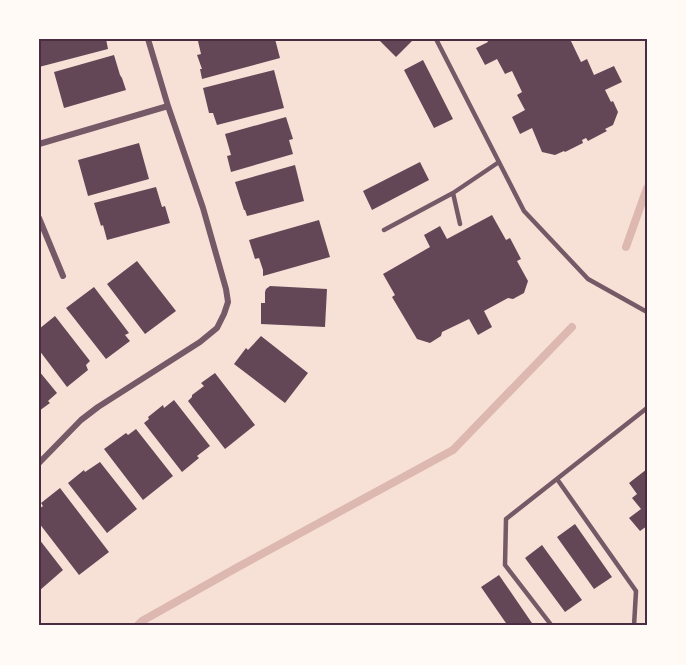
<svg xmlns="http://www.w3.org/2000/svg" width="686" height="665" font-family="'Times New Roman',serif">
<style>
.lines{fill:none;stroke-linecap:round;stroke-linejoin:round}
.stream{stroke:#dcb8b0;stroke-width:8}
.building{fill:#644757}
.service{stroke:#755966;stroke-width:4.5}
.minor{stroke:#755966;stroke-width:6}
.neatline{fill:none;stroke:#4a2c40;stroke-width:2}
</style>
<rect width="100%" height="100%" fill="#f7e1d7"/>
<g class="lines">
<path class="stream" d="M626,247l21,-59
M137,626l5,-5 96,-54 215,-117 119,-123"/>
</g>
<path class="building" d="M39,39h67l2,10 -69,18z
M207,39h68l5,19 -78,21 -2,-10h2l-5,-14 4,-1 -3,-13z
M378,39h32l2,2 -16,16z
M486,39h84l11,23 6,-3 7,16 20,-9 8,16 -17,8 6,12 2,-1 5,11 -5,13 -8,4 2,2 -19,10 -2,-3 -4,2 1,3 -18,9 -1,-1 -9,4 -13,-3 -10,-24 -12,6 -8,-17 13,-7 -8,-15 5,-3 -10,-21 -7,3 -8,-15 -12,6 -9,-17 12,-6z
M114,55l6,20 2,3 4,12 -62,18 -10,-36z
M423,60l30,59 -19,9 -30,-58z
M274,70l10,38 -67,17 -4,-12h-4l-6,-25z
M286,117l7,22 -4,1 4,14 -62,18 -4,-16 4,-1 -6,-21z
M139,143l10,36 -61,17 -10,-36z
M420,162l9,18 -57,30 -9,-19z
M295,165l9,36 -57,15 -2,-6h-1l-9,-28z
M156,187l6,20 3,-1 5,17 -63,17 -4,-15 -2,1 -7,-23z
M492,215l14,25 4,-2 11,21 -4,2 11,20 -4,12 -11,6 -5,-1 -24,13 8,16 -14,8 -9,-16 -27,13 -1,4 -11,7 -13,-4 -25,-42 3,-2 -12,-21 47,-27 -6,-12 16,-9 7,13z
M319,220l11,37 -67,19v-6l-4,-12 -4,1 -6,-19z
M137,261l39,50 -31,23 -38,-50z
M270,286l57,3 -2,38 -64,-3v-21h4v-11l1,-3z
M94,287l35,46 -4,2 5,6 -24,18 -40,-51z
M55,316l35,45 -4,4 2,5 -21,17 -28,-37v-21z
M261,336l47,37 -23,30 -51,-39 12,-16 2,2z
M39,371l18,22 -9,8 2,2 -11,8z
M215,373l40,52 -30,24 -37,-48 4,-4v-2l12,-9 -3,-3z
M174,400l36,46 -13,10 2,2 -17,14 -38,-49 5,-4 -1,-2 15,-12 1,3z
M136,429l37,47 -30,24 -39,-51 22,-16 2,2z
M100,462l37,47 -30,24 -39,-50 16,-13 1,2z
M647,469v57l-7,5 -11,-13 12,-9 -9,-11 5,-4 -8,-11z
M60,488l49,64 -30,23 -40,-52v-14l4,-3 -2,-3z
M575,524l37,53 -18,12 -37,-52z
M39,539l24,31 -24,21z
M542,545l40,55 -17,12 -40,-54z
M499,575l35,51h-26l-27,-39z"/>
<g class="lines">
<path class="service" d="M436,39l88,172 64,68 59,33
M460,224l-7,-31 46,-31
M384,230l69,-37
M557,479l79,112 -2,35
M552,626l-47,-61 1,-46 141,-111"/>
<path class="minor" d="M39,144l129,-38
M39,218l24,58
M39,463l42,-43 17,-13 102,-65 17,-14 7,-14 4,-12 -2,-13 -23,-81 -35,-102 -20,-67"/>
</g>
<rect width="686" height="665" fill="none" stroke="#fffaf5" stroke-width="81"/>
<rect x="40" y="40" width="606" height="584" class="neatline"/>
</svg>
